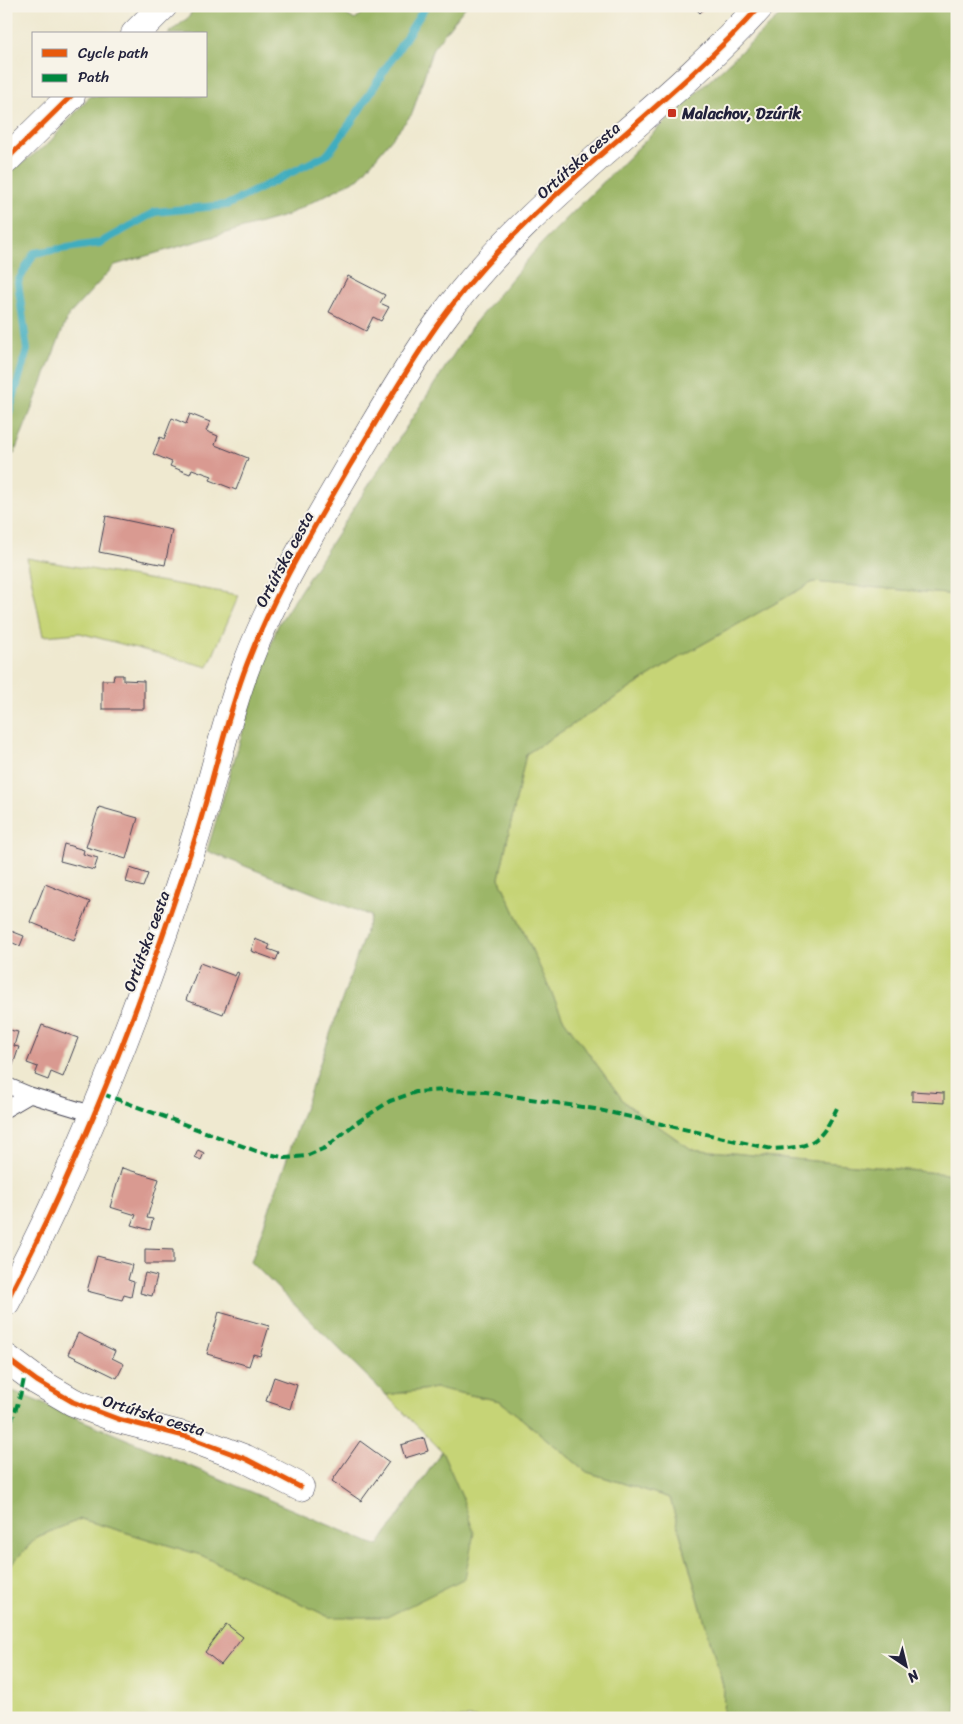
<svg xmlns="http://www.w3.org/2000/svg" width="963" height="1724" font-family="Sriracha,sans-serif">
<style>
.green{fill:#c6d476;stroke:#747b58}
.forest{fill:#9cb667;stroke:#5f6c51}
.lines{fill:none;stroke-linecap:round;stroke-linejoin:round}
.stream{stroke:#40adbf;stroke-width:8}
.building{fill:#d99a91}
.lane-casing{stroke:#414051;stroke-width:17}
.street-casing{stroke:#414051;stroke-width:29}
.lane{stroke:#fff;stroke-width:15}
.street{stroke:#fff;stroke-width:28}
.quiet{stroke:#00873e;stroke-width:4;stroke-dasharray:8 4;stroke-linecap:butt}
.cycleway-casing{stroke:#f7f3e8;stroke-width:8}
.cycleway{stroke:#e8590c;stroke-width:5}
.poi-dot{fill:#c8321e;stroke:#f7f3e8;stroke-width:2}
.labels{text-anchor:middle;stroke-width:4;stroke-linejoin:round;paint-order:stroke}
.poi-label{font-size:16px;font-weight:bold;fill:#22223b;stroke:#f7f3e8;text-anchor:start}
.street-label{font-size:16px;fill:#22223b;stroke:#f7f3e8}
</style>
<rect width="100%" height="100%" fill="#f7f3e8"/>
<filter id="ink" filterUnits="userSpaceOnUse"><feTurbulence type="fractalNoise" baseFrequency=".02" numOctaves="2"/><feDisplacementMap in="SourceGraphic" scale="10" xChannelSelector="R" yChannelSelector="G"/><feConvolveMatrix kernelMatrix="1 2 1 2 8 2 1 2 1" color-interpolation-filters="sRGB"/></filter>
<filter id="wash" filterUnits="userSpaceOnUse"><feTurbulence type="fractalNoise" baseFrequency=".0096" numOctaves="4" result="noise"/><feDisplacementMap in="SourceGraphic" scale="20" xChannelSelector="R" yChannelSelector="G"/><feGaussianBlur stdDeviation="1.12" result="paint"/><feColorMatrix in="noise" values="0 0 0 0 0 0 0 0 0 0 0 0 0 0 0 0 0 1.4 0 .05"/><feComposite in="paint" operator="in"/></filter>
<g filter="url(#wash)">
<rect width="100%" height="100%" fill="#efe9d0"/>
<path class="green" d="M27,558l212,37 -31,72 -128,-34 -37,3z
M813,582l144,13v580l-266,-26 -66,-46 -61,-83 -65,-142 27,-124 152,-96z
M436,1388l64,13 87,71 83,26 54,192 -1,28h-717v-148l31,-33 44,-18 120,36 128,62 133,-120 -20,-46 -56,-56z"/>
<path class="forest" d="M194,6h138l23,14 15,-14h96l-33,42 -21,66 -53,64 -74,38 -170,49 -47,51 -54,138 -8,-1v-278l42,-31 42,-48h116v-62h-38l21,-17z
M790,6h167v589l-144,-13 -135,76 -152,96 -27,124 65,142 61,83 66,46 266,26v543h-234l1,-29 -54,-191 -83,-26 -87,-71 -64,-13 -50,7 -135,-133 120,-346 -164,-65 51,-170 20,-56 194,-299 68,-81 117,-116z
M6,1388l372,158 64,-95 20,46 12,36 -9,45 -78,39h-58l-128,-62 -120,-36 -44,18 -31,33z"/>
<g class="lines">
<path class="stream" d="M6,423l21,-73 -9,-68 16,-29 66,-10 55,-31 72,-7 101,-51 26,-36 72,-112"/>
</g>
<g id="blocks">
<path class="building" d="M693,6h14l-7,7z
M348,276l37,19 -5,8 9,4 -8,14 -8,-4 -7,14 -37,-19z
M190,414l20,8 -4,9 12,5 -3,9 33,13 -12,32 -26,-10 2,-4 -20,-7 -2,5 -20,-8 2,-4 -19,-8 7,-17 4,2 8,-21 14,6z
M106,516l66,14 -7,35 -66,-13z
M114,675h9v5l21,1v28h-42v-29h11z
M99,807l39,11 -12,41 -40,-12z
M64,844l20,6 -1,4 15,4 -4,12 -34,-9z
M130,868l18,6 -5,13 -17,-5z
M45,884l45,18 -16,38 -44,-18z
M6,929l18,7 -4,10 -14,-6z
M255,939l15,6 -2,4 11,4 -3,7 -25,-9z
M200,963l35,13 2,-4 2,1 -16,41 -37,-14z
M42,1025l36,13 -15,39 -12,-5 -3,8 -13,-5 3,-8 -11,-4z
M10,1030l8,2 -4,14 5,1 -7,21 -6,-2v-25z
M912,1091l32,2v10l-32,-2z
M198,1150l6,3 -3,7 -6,-3z
M122,1168l37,11 -12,39 6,1 -3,11 -18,-5 4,-10 -26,-8z
M145,1249l28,1v14h-28z
M97,1256l35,9 -4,15 6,2 -3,15 -7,-2 -2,5 -35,-9z
M145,1273l12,3 -5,20 -12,-3z
M219,1312l50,14 -9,30 -7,-2 -4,12 -42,-12z
M78,1333l37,18 -3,7 12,6 -7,14 -49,-24z
M274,1377l23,8 -7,24 -24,-8z
M424,1438l4,13 -23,7 -4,-13z
M360,1441l29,21 -28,39 -29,-20z
M226,1624l17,13 -22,28 -16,-13z"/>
</g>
</g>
<g filter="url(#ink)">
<use href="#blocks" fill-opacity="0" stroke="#414051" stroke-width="1"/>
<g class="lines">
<defs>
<path id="lane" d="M6,1085l24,10 63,19
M6,1109l24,-14"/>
<path id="street" d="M135,34l28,-28
M6,160l65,-64
M6,1302c76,-144 136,-299 186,-454 20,-61 32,-124 55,-184 26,-69 65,-133 102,-197 29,-48 57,-98 89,-143 88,-124 221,-206 322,-318
M6,1358l31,23 36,21 45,17 70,18 58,22 54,28"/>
</defs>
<use href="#lane" class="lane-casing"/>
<use href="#street" class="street-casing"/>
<use href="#lane" class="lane"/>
<use href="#street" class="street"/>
<path class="quiet" d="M103,1094l153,57 30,7 20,-2 19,-8 31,-25 34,-22 26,-9 29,-2 41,2 109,17 177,40c39,-2 47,-4 65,-41
M6,1433c9,-20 16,-39 19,-61"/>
<defs>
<path id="cycleway" d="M6,160l65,-64
M6,1302c76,-144 136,-299 186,-454 20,-61 32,-124 55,-184 26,-69 65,-133 102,-197 29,-48 57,-98 89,-143 88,-124 221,-206 322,-318
M6,1358l31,23 36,21 45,17 70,18 58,22 54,28"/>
</defs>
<use href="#cycleway" class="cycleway-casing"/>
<use href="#cycleway" class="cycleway"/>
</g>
</g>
<rect class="poi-dot" x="667" y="108" width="10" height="10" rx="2.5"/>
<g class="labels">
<g class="poi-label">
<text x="682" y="119">Malachov, Dzúrik</text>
</g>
<g class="street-label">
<text transform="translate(578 160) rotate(-42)" y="6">Ortútska cesta</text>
<text transform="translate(284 559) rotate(-62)" y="6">Ortútska cesta</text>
<text transform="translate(146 941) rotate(-70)" y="6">Ortútska cesta</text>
<text transform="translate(154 1415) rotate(17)" y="6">Ortútska cesta</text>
</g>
</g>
<rect width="963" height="1724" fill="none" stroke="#f7f3e8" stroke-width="25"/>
<rect x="32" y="32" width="175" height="65" fill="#f7f3e8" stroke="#a29fa3"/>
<rect x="42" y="49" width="25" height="8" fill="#e8590c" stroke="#a29fa3"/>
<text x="78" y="58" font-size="15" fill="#22223b">Cycle path</text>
<rect x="42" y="74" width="25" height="8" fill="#00873e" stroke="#a29fa3"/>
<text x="78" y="82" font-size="15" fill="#22223b">Path</text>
<g transform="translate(906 1666) rotate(145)" stroke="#f7f3e8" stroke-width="4" paint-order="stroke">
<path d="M0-4L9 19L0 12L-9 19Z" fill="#22223b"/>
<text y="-8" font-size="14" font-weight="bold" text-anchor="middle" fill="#22223b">N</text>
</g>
</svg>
